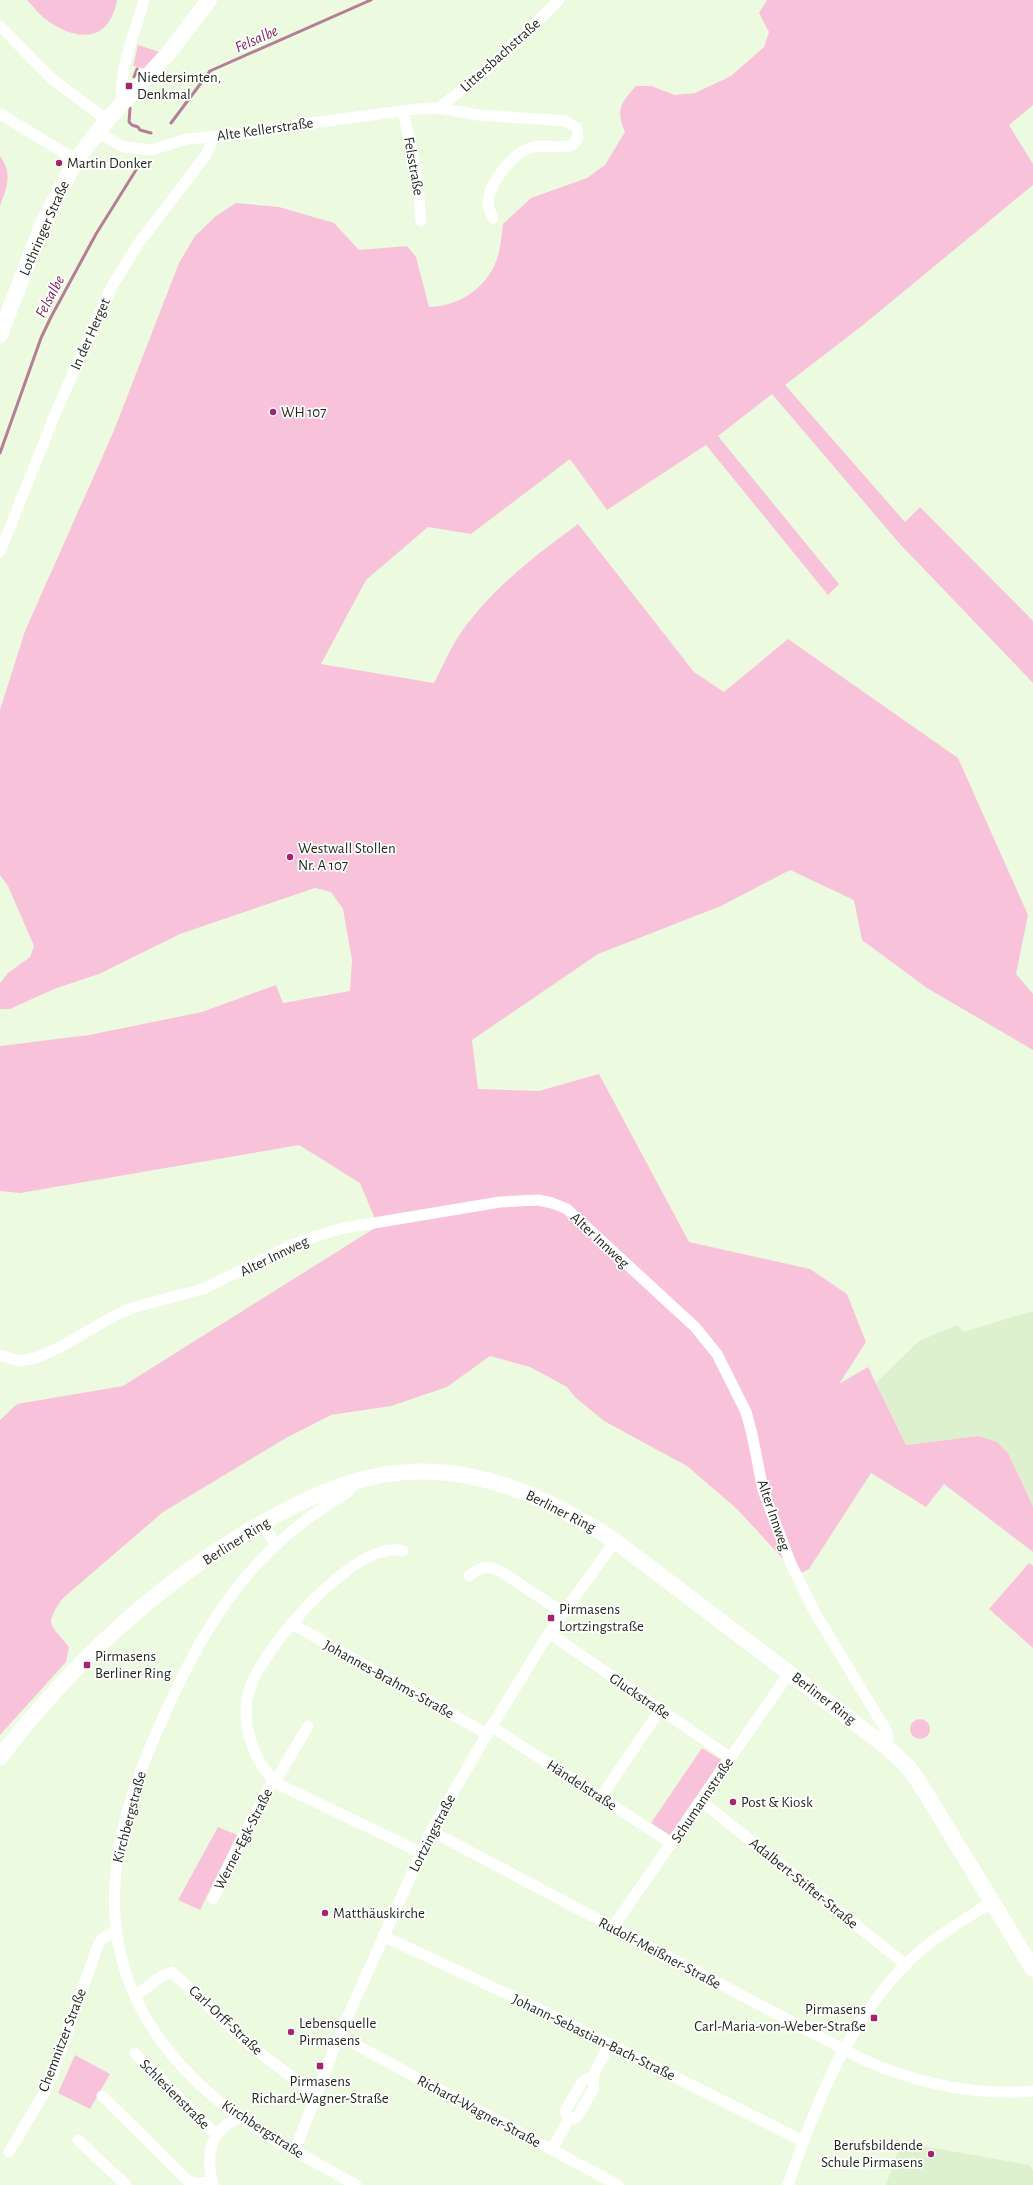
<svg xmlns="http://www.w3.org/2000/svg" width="1033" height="2185" font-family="'Alegreya Sans',sans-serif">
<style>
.built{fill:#ddf1cf}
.green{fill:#f9c2db}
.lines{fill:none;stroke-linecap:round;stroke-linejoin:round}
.stream{stroke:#b57d96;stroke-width:3}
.street{stroke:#fff;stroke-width:11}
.secondary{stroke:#fff;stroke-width:16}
.poi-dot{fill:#a52371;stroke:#fff;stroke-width:1.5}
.labels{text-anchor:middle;stroke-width:3.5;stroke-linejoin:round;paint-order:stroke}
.street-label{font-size:15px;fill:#1f251b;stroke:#fff}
.poi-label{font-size:15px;fill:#1f251b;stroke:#fff;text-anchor:start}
.water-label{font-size:16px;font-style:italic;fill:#802358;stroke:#fff}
</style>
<rect width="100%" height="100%" fill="#ecfbe0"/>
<path class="built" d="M1033,1311v195l-25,-53 -30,-17 -72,9 -30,-62 43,-42 39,-16 5,7z
M901,2142l128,23 4,5v15h-147z"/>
<path class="green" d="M27,0h90c-8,45 -43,41 -73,18 -6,-5 -11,-12 -17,-18z
M767,0h266v105l-24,20 24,39v21l-170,140 -78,60 120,137 15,-15 113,114v62l-134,-140 -127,-149 -54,42 121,148 -11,11 -122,-150 -99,65 -37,-51 -99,75 -43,-7 -62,53 -45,84 113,19c8,-15 15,-32 24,-46 31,-46 75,-80 120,-113l116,148 30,20 64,-53 170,119 70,157 -12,59 17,20v56l-106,-62 -65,-48 -8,-40 -64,-30 -69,36 -123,48 -126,86 6,49 61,2 60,-17 90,168 121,27 37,25 19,48 -27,42 29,-17 38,78 72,-9 19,6 11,11 25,53v46l-89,-68 -18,23 -55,-34 -62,96 -8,4 -18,-14 -46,-50 -50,-43 -83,-45 -29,-24 -8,-10 -37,-20 -40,-11 -43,31 -56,19 -60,9 -45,23 -123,74 -101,87c-18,27 -12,24 7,48l-3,15 -66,73v-315l17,-16 106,-18 255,-160 -18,-43 -61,-38 -279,48 -20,-2v-145l89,-11 113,-23 74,-27 7,18 67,-12 2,-31 -9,-51 -12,-17 -16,-4 -135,46 -81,40 -45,15 -44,20h-10v-26l8,-10 22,-16 4,-11 -26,-60 -8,-11v-165l25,-79 88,-198 66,-170 16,-27 21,-20 20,-13 43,4 55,16 25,27 48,-4 9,11 13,50c33,-1 62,-22 70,-55 2,-9 3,-19 4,-28l28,-26 56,-20 18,-13 20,-33c-10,-23 -4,-29 11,-46h15l24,9 20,-2 36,-17 33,-29 5,-15 -10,-19z
M138,45l22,7 -14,17 -13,-3z
M0,156c13,18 7,31 0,50z
M1029,1563l4,3v82l-44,-39z
M910 1729a10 10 0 1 1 20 0a10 10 0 1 1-20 0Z
M702,1748l19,12 -51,75 -19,-12z
M218,1827l19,8 -37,75 -22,-10z
M75,2055l35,19 -20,35 -32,-16z"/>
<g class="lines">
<path class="stream" d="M134,77l3,-8
M130,108l-1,14 3,3 6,2 2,3 11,3
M171,123l39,-52 161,-71
M0,453l41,-115 10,-21 45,-83 45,-72"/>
<path class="street" d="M0,26l51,52 56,42
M123,103c-7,-28 14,-75 21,-103
M439,108l52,-42 68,-66
M403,111l14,64 4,46
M0,114l76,46
M97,132l27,15 27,3 36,-11 64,-6 54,-9 111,-15 23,-1 39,7 87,6 12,7 1,9 -5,8c-14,5 -29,-2 -43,3 -17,5 -40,35 -42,52 0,6 2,12 5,18
M0,552l58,-145 54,-121 26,-42 68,-89 9,-19
M0,1355l19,6 17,-3 26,-12 54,-31 19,-8 68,-18 87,-43 26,-10 28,-8 156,-26 38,-2 14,3 15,6 128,118 22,27 29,58 6,22 11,56 28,74 23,47 72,119 2,6v12
M355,1481c-4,12 -15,16 -26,23 -35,22 -64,49 -90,81 -39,49 -68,112 -92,170 -56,136 -45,251 74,348 41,33 90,56 135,82
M262,1524l14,20
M403,1551c-46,-14 -140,97 -153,137 -11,32 3,75 28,96l142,68
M469,1576c11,-10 19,-11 33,-4l61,41
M292,1624l195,110
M549,1633l182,125
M491,1726l181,118
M275,1782l33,-56
M601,1797l59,-87
M701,1801l205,164
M431,1831l433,229c53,23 111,36 169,31
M213,1899l26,-55 34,-64
M613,1927l177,-255
M383,1936l150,70 270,135
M135,1996l27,-20 10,-4 75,71 54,41 16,9
M339,2036l279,149
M135,2053l81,81
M102,2096l85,84 9,4 16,-3
M568,2120l-3,-9 17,-29 11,-6
M78,2140l48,45
M295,2150l44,-114 92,-205 56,-97 62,-101 66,-92
M552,2150l16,-30 9,-3 17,-29 -1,-12 16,-31
M9,2152l37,-62 7,-17 45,-128 4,-6 13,-7
M213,2185c-8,-32 -3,-54 27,-68
M788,2185c27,-79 58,-160 118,-221 25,-25 56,-43 86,-62"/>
<path class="secondary" d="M0,335l43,-112 33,-63 31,-40 60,-65 42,-55
M0,1757c72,-93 151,-168 252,-228 60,-35 116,-62 187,-57 65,5 122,34 176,69l273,207 21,20 10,14 114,187"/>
</g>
<g class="poi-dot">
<rect x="125" y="82" width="8" height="8" rx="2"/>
<circle cx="59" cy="163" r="4"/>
<circle cx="273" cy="412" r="4"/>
<circle cx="290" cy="857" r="4"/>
<rect x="547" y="1614" width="8" height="8" rx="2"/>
<rect x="83" y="1661" width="8" height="8" rx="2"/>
<circle cx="733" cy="1802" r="4"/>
<circle cx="325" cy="1913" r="4"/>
<rect x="870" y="2014" width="8" height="8" rx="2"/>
<circle cx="291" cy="2032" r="4"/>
<rect x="316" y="2062" width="8" height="8" rx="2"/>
<circle cx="931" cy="2154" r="4"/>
</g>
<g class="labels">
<g class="street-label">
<text transform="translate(500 55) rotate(-42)" y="5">Littersbachstraße</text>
<text transform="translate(265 129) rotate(-8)" y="5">Alte Kellerstraße</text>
<text transform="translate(414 166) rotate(80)" y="5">Felsstraße</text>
<text transform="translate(44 228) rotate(-66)" y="5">Lothringer Straße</text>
<text transform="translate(90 334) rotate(-66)" y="5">In der Herget</text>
<text transform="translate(600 1240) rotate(43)" y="5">Alter Innweg</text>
<text transform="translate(274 1256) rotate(-26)" y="5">Alter Innweg</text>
<text transform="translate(561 1511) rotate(27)" y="5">Berliner Ring</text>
<text transform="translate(774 1515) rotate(71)" y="5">Alter Innweg</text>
<text transform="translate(236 1541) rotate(-32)" y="5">Berliner Ring</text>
<text transform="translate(389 1679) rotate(29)" y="5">Johannes-Brahms-Straße</text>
<text transform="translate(640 1696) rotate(34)" y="5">Gluckstraße</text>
<text transform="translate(824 1698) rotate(37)" y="5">Berliner Ring</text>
<text transform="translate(582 1785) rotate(33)" y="5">Händelstraße</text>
<text transform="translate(702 1800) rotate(-56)" y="5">Schumannstraße</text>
<text transform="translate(129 1817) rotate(-75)" y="5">Kirchbergstraße</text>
<text transform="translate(432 1833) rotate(-63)" y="5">Lortzingstraße</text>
<text transform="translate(243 1839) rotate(-63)" y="5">Werner-Egk-Straße</text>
<text transform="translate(804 1883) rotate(39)" y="5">Adalbert-Stifter-Straße</text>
<text transform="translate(660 1953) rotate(28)" y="5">Rudolf-Meißner-Straße</text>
<text transform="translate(226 2020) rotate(43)" y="5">Carl-Orff-Straße</text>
<text transform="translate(594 2037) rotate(26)" y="5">Johann-Sebastian-Bach-Straße</text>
<text transform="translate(62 2040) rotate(-69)" y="5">Chemnitzer Straße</text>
<text transform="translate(175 2094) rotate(45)" y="5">Schlesienstraße</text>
<text transform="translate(479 2111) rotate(28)" y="5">Richard-Wagner-Straße</text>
<text transform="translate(263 2129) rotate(33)" y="5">Kirchbergstraße</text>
</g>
<g class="poi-label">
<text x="137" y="82">Niedersimten,<tspan x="137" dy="17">Denkmal</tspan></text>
<text x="67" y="168">Martin Donker</text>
<text x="281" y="417">WH 107</text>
<text x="298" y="853">Westwall Stollen<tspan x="298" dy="17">Nr. A 107</tspan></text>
<text x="559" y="1614">Pirmasens<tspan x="559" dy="17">Lortzingstraße</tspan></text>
<text x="95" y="1661">Pirmasens<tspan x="95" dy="17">Berliner Ring</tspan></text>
<text x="741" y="1807">Post &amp; Kiosk</text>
<text x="333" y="1918">Matthäuskirche</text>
<text x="866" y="2014" text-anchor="end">Pirmasens<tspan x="866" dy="17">Carl-Maria-von-Weber-Straße</tspan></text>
<text x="299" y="2028">Lebensquelle<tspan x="299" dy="17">Pirmasens</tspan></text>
<text x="320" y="2086" text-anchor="middle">Pirmasens<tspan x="320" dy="17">Richard-Wagner-Straße</tspan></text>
<text x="923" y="2150" text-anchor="end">Berufsbildende<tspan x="923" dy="17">Schule Pirmasens</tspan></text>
</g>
<g class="water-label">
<text transform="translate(256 38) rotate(-24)" y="6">Felsalbe</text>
<text transform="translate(49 296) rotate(-62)" y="6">Felsalbe</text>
</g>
</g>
</svg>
